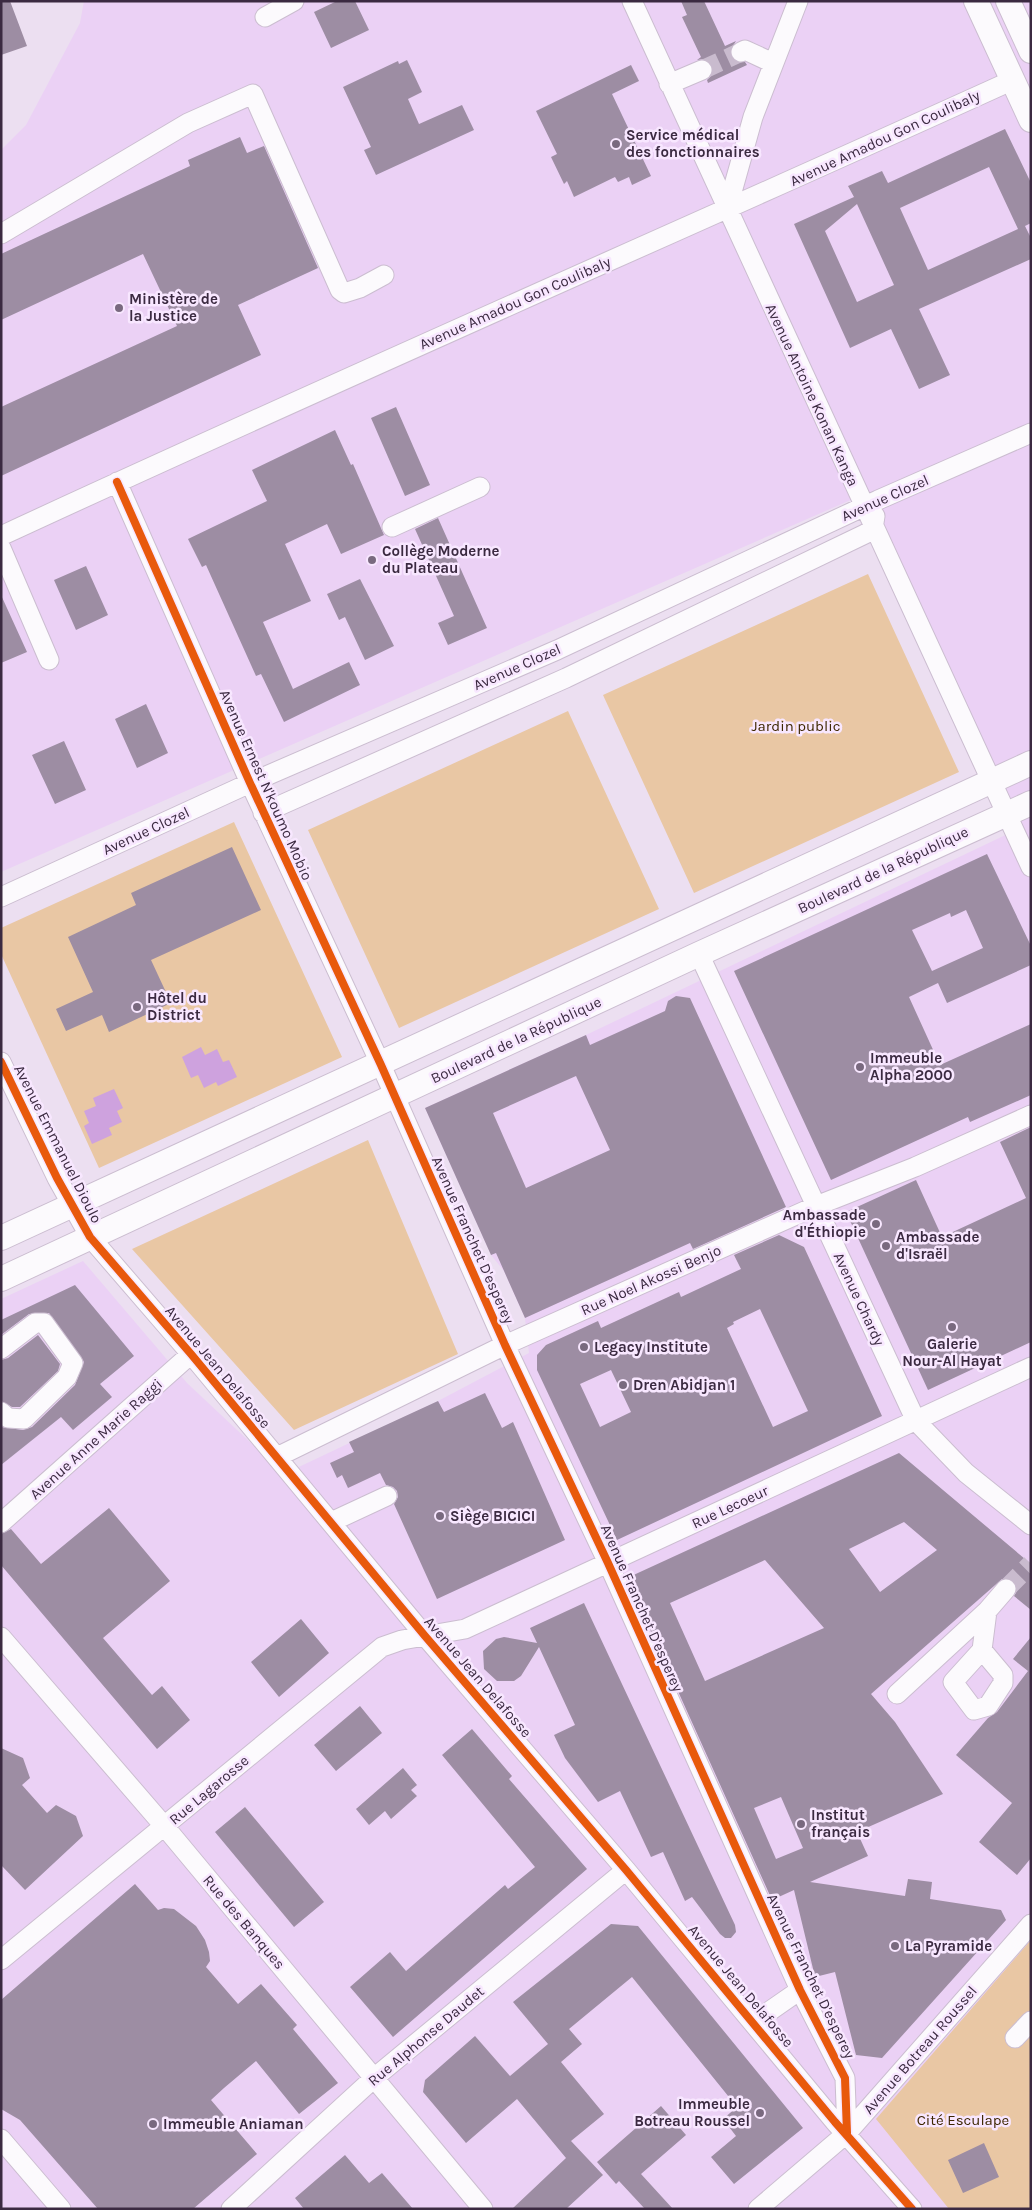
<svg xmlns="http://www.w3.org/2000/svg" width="1032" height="2210" font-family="Karla,sans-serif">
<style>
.built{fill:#ebd1f5}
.green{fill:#e9c7a4}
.water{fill:#cea2de}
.building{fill:#9d8da3;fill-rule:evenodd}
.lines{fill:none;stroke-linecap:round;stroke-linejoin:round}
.minor-tunnel{stroke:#c9bbce;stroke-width:19;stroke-dasharray:19 9;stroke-linecap:butt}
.minor-casing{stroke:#cbbdd0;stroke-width:21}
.major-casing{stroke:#cbbdd0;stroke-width:26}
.minor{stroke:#fcfafd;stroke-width:19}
.major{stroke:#fcfafd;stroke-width:24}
.cycleway-casing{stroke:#f8e7ff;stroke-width:11}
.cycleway{stroke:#e8590c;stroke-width:8}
.poi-dot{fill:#79697f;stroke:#f8e7ff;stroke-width:2}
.labels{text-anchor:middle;stroke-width:5;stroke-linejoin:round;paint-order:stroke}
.poi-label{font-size:15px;font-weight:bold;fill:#3b2a41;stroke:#f8e7ff;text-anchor:start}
.street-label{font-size:15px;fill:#3b2a41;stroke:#f8e7ff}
.park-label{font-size:15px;fill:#3d2700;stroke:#f8e7ff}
</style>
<rect width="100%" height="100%" fill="#ecdff1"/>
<path class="built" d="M84,1h947v2208h-1030v-910l82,-38 104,122 97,91 154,-73 91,-48 -4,-35 -21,-47 -13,-16 -66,-147 161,-73 436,-208 -160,-332 -861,377v-722l25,-25 54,-102z"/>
<path class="green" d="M868,574l91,198 -265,121 -91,-198z
M568,711l91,198 -260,119 -91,-198z
M234,822l108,235 -243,111 -98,-214v-26z
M368,1140l90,214 -164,76 -162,-181z
M1031,1940v269h-82l-73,-90z"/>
<path class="water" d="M201,1047l4,8 12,-6 6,13 6,-2 8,17 -19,9 -2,-4 -12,6 -6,-13 -7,3 -9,-21z
M114,1089l9,19 -6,3 5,11 -13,6 3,7 -20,9 -8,-18 5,-3 -5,-12 12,-5 -3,-8z"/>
<path class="building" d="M1,1h9l17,45 -26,9z
M337,1h18l14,29 -38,18 -17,-36z
M681,1h23l21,45 11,-5 -6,10 1,6 4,5h10l2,3 -39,18 -1,-3 4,-4 1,-10 -8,-7 -7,1 4,-3 -19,-40 5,-2z
M407,60l15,32 -14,7 11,25 43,-19 12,25 -98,45 -12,-25 7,-3 -28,-60 55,-26 1,3z
M631,65l8,16 -27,13 39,82 -19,9 -3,-8 -11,5 -3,-5 -41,20 -7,-16 -3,3 -13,-27 6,-3 -21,-43z
M1005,129l26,54v40l-6,3 6,12v21l-112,50 31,66 -31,14 -28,-60 -41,19 -56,-124 60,-27 -6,-11 34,-15 6,12zM989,167l29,62 -90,41 -28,-62zM857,204l37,81 -37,17 -32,-71z
M240,137l7,16 17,-7 54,122 -80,37 23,50 -260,121v-69l176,-81 -34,-72 -142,66v-66l189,-88 -2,-6z
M396,407l34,78 -25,11 -34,-78z
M335,430l16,35 2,-1 31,71 -43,19 -14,-30 -42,20 26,57 -48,21 30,67 56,-27 11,23 -76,37 -23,-48 -5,2 -50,-111 -4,2 -14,-28 79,-38 -15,-31z
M438,518l49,110 -39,17 -10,-22 16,-7 -39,-87z
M86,566l22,49 -32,15 -22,-50z
M360,579l34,67 -29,14 -20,-43 -6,3 -12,-26z
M1,595l26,57 -26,11z
M146,704l22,49 -31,15 -22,-49z
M64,741l22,49 -31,14 -23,-49z
M232,847l29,63 -110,50 20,43 -62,29 -7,-17 -36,16 -10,-22 37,-17 -25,-55 68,-32 -5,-12z
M987,854l44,92v19l-84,38 -9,-20 -29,14 31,68 91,-41v71l-61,27 -2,-5 -137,63 -97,-209zM966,910l17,38 -51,23 -20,-41 38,-17 1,4z
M676,996l14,2 96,209 -93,42 -3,-6 -165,75 -29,-65 -5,2 -66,-147 161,-73 4,10 75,-34 3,-10zM576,1076l34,74 -84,38 -33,-75z
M1031,1127v215l-103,48 -82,-178 70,-32 26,57 84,-39 -26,-56z
M779,1235l25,12 78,169 -265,124 -80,-170v-15l9,-10 52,-24 3,7 78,-36 2,5 60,-28 -7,-14zM760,1309l48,102 -35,16 -46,-99 7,-4 -1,-2zM611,1370l20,42 -31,15 -20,-43z
M75,1285l59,71 -34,28 12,13 -39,33 -12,-13 -60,48v-38l22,3 9,-3 43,-42 9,-23 -35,-49 -20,1 -28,21v-15z
M38,1335l22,29 -2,7 -38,36h-8l-11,-6v-41l7,-2z
M485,1393l17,35 11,-6 52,118 -128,59 -43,-95 4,-7 -1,-6 -4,-4 -7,-2 -6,-12 -32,15 -6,-13 -5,3 -7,-15 24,-11 -5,-10 89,-41 6,11z
M899,1453l132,111v46l-17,-14 3,-5 -3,-10 -12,-2 -131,115 24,28 48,72 -86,38 11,24 -58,26 95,14 3,-17 24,3 -2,17 71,11 5,10 -124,138 -26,-3 -21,-83 -20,5 -21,-87 -22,10 -145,-322zM904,1522l33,28 -57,42 -31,-43zM765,1560l59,68 -119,53 -35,-78zM781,1797l22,51 -27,11 -22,-51z
M109,1508l61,73 -67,57 49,57 10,-9 28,34 -33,29 -156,-184v-31l10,-5 30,35z
M584,1603l151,322 1,7 -5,6h-6l-5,-4 -28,-37 -7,4 -22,-49 -12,5 -31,-66 -22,11 -33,-44 -11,-23 21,-10 -36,-78 -18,29 -7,5h-17l-13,-12 -1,-18 13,-12 8,-2 33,6 -7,-15z
M301,1619l28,34 -50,44 -28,-35z
M1031,1637v221l-14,17 -38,-33 33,-39 -56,-48 32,-37 9,-6 31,-41 -15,-12z
M360,1706l22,27 -46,38 -22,-26z
M472,1729l40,47 -3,3 78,90 -194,168 -43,-50 40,-35 16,19 99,-86 3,4 27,-22 -93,-112z
M1,1748l22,10 7,20 -8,7 25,28 9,-8 20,11 7,20 -58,54 -24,-25z
M403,1768l14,17 -6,5 6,6 -26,23 -6,-8 -16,14 -13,-16z
M245,1807l79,95 -30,25 -79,-95z
M135,1884l23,26 6,-2 10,1 22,17 9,14 4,12 1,9 -4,6 32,37 23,-20 36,41 -4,4 45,54 -39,31 -43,-53 -32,27 -13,12 46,54 -64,55h-95l-78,-89 -19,-11v-109z
M611,1924l27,2 165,202 -69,56 -23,-27 25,-21 -13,-17 14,-12 -105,-130 -63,52 13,15 -21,18 43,52 -33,27 32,34 -37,34h-54l54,-51 -49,-59 -51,44 -43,-51 2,-12 50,-44 35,40 38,-32 -35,-42z
M661,2106l25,29 -45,39 32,35h-28l-26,-28 -3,3 -19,-22z
M984,2143l15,34 -36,16 -15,-33z
M345,2155l24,28 13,-10 31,36h-109l-9,-11z"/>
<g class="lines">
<path class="minor-tunnel" d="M702,70l39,-18
M1006,1589l25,-25"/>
<defs>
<path id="minor" d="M632,1l399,866
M265,17l29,-16
M741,52l4,-2 28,13
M669,84l33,-14
M727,210l26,-93 45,-116
M1,234l187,-111 65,-29 87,196 4,3 16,-5 24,-13
M117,482l133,301 131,282 124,280 103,218 192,427 45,88 2,55
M392,527l88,-40
M1,536c336,-156 675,-303 1012,-456
M1,548l48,112
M263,813l303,-135 299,-144 8,-5 2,-13
M1,897l249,-114 307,-133 321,-150 153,-67
M699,954l217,467 50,52 65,52
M1,1062l56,116 33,59 101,117 234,282 201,234 209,252 77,87
M1,1349l34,-26h9l29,40 -6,14 -43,42 -16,-1 -7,-6
M277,1457l228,-112 311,-139 99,-39 116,-52
M331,1522l56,-26
M1,1523l190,-169
M1,1637l164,190 318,382
M982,1650l21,25v8l-15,23 -14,4 -21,-28 29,-32 5,-39
M897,1694l90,-83 19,-22
M1,1960l381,-313 20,-7 63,-11 566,-262
M754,2022l46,-32
M1015,2038l16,-17
M1,2139l60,70
M231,2209l143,-131 252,-208
M758,2209l89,-76 184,-209"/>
<path id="major" d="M976,1l55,119
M1008,1l23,50
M1,1238l1030,-475
M1,1279l698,-325 332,-151"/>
</defs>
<use href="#minor" class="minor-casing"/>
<use href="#major" class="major-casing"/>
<use href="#minor" class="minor"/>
<use href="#major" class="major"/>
<defs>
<path id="cycleway" d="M117,482l133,301 131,282 124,280 103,218 192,427 45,88 2,55
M1,1062l56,116 33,59 101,117 234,282 201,234 209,252 77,87"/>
</defs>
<use href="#cycleway" class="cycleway-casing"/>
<use href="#cycleway" class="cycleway"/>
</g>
<g class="poi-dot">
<circle cx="616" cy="144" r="5"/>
<circle cx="119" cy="308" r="5"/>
<circle cx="372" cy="560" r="5"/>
<circle cx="137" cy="1007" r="5"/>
<circle cx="860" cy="1067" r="5"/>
<circle cx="876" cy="1224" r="5"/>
<circle cx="886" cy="1246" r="5"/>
<circle cx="952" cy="1327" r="5"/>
<circle cx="584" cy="1347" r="5"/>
<circle cx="623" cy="1385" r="5"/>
<circle cx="440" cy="1516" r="5"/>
<circle cx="801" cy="1824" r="5"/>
<circle cx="895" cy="1946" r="5"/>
<circle cx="760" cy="2113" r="5"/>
<circle cx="153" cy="2124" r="5"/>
</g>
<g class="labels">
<g class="poi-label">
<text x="626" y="140">Service médical<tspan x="626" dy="17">des fonctionnaires</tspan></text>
<text x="129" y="304">Ministère de<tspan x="129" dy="17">la Justice</tspan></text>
<text x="382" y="556">Collège Moderne<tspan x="382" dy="17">du Plateau</tspan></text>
<text x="147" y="1003">Hôtel du<tspan x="147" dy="17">District</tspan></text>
<text x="870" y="1063">Immeuble<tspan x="870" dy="17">Alpha 2000</tspan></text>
<text x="866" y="1220" text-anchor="end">Ambassade<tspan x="866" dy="17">d'Éthiopie</tspan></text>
<text x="896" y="1242">Ambassade<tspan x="896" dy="17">d'Israël</tspan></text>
<text x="952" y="1349" text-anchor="middle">Galerie<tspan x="952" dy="17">Nour-Al Hayat</tspan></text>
<text x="594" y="1352">Legacy Institute</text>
<text x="633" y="1390">Dren Abidjan 1</text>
<text x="450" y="1521">Siège BICICI</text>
<text x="811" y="1820">Institut<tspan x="811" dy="17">français</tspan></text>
<text x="905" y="1951">La Pyramide</text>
<text x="750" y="2109" text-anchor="end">Immeuble<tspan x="750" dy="17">Botreau Roussel</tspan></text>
<text x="163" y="2129">Immeuble Aniaman</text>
</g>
<g class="street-label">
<text transform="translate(885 138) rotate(-25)" y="5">Avenue Amadou Gon Coulibaly</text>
<text transform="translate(515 303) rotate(-24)" y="5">Avenue Amadou Gon Coulibaly</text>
<text transform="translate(812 395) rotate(65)" y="5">Avenue Antoine Konan Kanga</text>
<text transform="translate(885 498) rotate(-24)" y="5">Avenue Clozel</text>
<text transform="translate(517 667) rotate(-24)" y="5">Avenue Clozel</text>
<text transform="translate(266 785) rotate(66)" y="5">Avenue Ernest N'koumo Mobio</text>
<text transform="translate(146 831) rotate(-25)" y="5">Avenue Clozel</text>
<text transform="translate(883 870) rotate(-25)" y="5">Boulevard de la République</text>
<text transform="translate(516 1040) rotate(-25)" y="5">Boulevard de la République</text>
<text transform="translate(58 1144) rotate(63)" y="5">Avenue Emmanuel Dioulo</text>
<text transform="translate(473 1240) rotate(66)" y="5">Avenue Franchet D'esperey</text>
<text transform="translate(651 1280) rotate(-24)" y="5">Rue Noel Akossi Benjo</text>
<text transform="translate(859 1299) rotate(65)" y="5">Avenue Chardy</text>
<text transform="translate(218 1367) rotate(50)" y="5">Avenue Jean Delafosse</text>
<text transform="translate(96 1439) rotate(-42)" y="5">Avenue Anne Marie Raggi</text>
<text transform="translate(730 1507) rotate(-25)" y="5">Rue Lecoeur</text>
<text transform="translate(642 1608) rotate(66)" y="5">Avenue Franchet D'esperey</text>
<text transform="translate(478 1677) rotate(49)" y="5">Avenue Jean Delafosse</text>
<text transform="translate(209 1790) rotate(-40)" y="5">Rue Lagarosse</text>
<text transform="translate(244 1922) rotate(50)" y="5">Rue des Banques</text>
<text transform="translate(811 1976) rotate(64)" y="5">Avenue Franchet D'esperey</text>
<text transform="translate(741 1986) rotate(50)" y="5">Avenue Jean Delafosse</text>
<text transform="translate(426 2036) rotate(-40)" y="5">Rue Alphonse Daudet</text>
<text transform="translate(920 2050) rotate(-49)" y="5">Avenue Botreau Roussel</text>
</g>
<g class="park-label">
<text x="796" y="731">Jardin public</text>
<text x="963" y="2125">Cité Esculape</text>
</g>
</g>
<rect width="1032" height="2210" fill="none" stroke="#3b2a41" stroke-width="5"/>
</svg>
